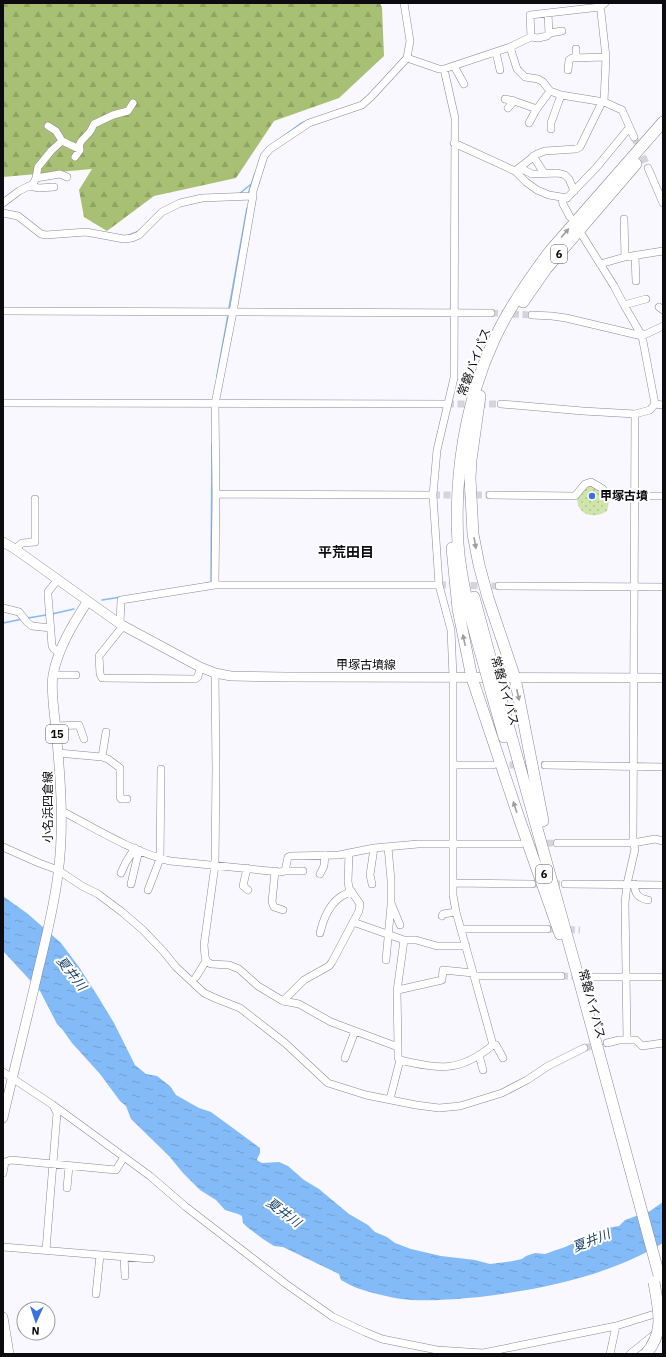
<svg xmlns="http://www.w3.org/2000/svg" width="666" height="1357" font-family="'IBM Plex Sans','Noto Sans JP',sans-serif">
<style>
.grass{fill:url(#grass-dots)}
.forest{fill:url(#forest-firs)}
.water{fill:url(#water-ripples)}
.lines{fill:none;stroke-linecap:round;stroke-linejoin:round}
.stream{stroke:#82bbf8;stroke-width:1.5}
.minor-tunnel{stroke:#d5d4db;stroke-width:7;stroke-dasharray:7 3.5;stroke-linecap:butt}
.minor-casing{stroke:#8b8894;stroke-width:8}
.major-casing{stroke:#8b8894;stroke-width:10}
.highway-casing{stroke:#8b8894;stroke-width:12}
.minor{stroke:#fff;stroke-width:7}
.major{stroke:#fff;stroke-width:9}
.highway{stroke:#fff;stroke-width:11}
.highway-bridge-casing{stroke:#8b8894;stroke-width:12;stroke-linecap:butt}
.highway-bridge{stroke:#fff;stroke-width:11}
.oneway{fill:#9e9d9f}
.poi-dot{fill:#3c70e0;stroke:#fff;stroke-width:1.5}
.labels{text-anchor:middle;stroke-width:4;stroke-linejoin:round;paint-order:stroke}
.shield{fill:#fff;stroke:#555457;stroke-width:1}
.shield-label{font-size:11px;font-weight:bold;fill:#0c0b0f}
.street-label{font-size:12px;fill:#0c0b0f;stroke:#fff}
.poi-label{font-size:12px;font-weight:bold;fill:#0c0b0f;stroke:#fff;text-anchor:start}
.water-label{font-size:13px;font-style:italic;fill:#184067;stroke:#fff}
.quarter-label{font-size:14px;font-weight:bold;fill:#0c0b0f;stroke:#fff}
</style>
<defs>
<pattern id="grass-dots" width="8" height="8" patternUnits="userSpaceOnUse"><rect width="8" height="8" fill="#d0e5a9"/><path d="M2 2h.1M6 6h.1" fill="none" stroke="#b1c390" stroke-width="1.8" stroke-linecap="round"/></pattern>
<pattern id="forest-firs" width="22" height="20" patternUnits="userSpaceOnUse"><rect width="22" height="20" fill="#a7c073"/><path d="M5 1l3.5 6h-7zM16 11l3.5 6h-7z" fill="#8fa462"/></pattern>
<pattern id="water-ripples" width="26" height="14" patternUnits="userSpaceOnUse"><rect width="26" height="14" fill="#82bbf8"/><path d="M2 4q2-2 4 0t4 0M15 11q2-2 4 0t4 0" fill="none" stroke="#6f9fd3"/></pattern>
</defs>
<rect width="100%" height="100%" fill="#f9f7ff"/>
<path class="grass" d="M587,485l11,2 10,12 1,3 -2,9c-13,8 -29,5 -30,-12z"/>
<path class="forest" d="M3,3h377l2,5 2,48 -45,42 -65,23 -38,57 -82,18 -47,35 -23,-14 -5,-27 13,-21 -89,8z"/>
<path class="water" d="M3,896l25,18 33,29 18,24 18,28 17,28 21,42 11,9 11,2 13,10 6,9 23,13 12,4 49,36v5l-3,6 1,2 4,2 17,-1 9,4 16,14 15,9 30,25 19,11 7,7 12,5 8,6 16,6 30,7 34,4 15,4 23,-3 9,-2 4,-3 9,-3 10,1 20,-7 21,-9 15,-9 18,-3 6,-6 25,-9 13,-9v41c-55,33 -120,46 -183,54 -24,2 -54,5 -79,2 -12,-2 -29,-6 -41,-10 -7,-2 -13,-6 -19,-9l-2,-6 -56,-27 -9,-1 -11,-7 -16,-12 -4,-4 -1,-7 -4,-2 -13,-4 -9,-10 -16,-10 -17,-17 -14,-17 -38,-37 -5,-13 -6,-5 -20,-27 -28,-31 -10,-14 -5,-5 -17,-33 -37,-40z"/>
<g class="lines">
<path class="stream" d="M278,140l22,-16 8,-4
M239,194l11,-9
M248,194l7,-21
M129,235l8,-3 6,-5
M229,308l18,-100
M217,376l11,-61
M206,583l5,-1 1,-138
M102,600l19,-3
M52,614l22,-5
M28,618l18,-3
M3,623l20,-4"/>
<path class="minor-tunnel" d="M634,137l14,31
M491,313l41,2
M447,404h54
M433,495h57
M439,585l60,1
M499,765h46
M525,844l32,-1
M532,884h33
M547,929l33,1
M561,976l28,1
M584,1048l23,-5"/>
<defs>
<path id="minor" d="M600,3l6,54 -2,45 18,8 12,27
M548,13l1,21
M531,37l-1,-22 70,-8 5,-4
M510,47l7,22 8,8 13,2 5,3 7,9 11,4 43,7
M576,49v9
M496,52l4,18
M407,58l32,11h5l66,-22 21,-10 7,1 9,-2 3,-3 12,-2
M454,66l10,18
M444,69l11,49 -1,260 -17,72 -4,45 6,90 12,45 2,47v218l3,17 18,64h87
M568,70l1,-10 3,-2 34,-1
M505,99l9,2 23,8
M508,108l6,-7
M529,123l7,-13 14,-19
M48,126l8,5 6,10
M551,129v-6l10,-28
M454,143l61,28 11,11 11,8 12,5 18,3
M533,156l11,17
M75,157l5,-7c-3,-10 7,-12 11,-20 1,-2 2,-4 3,-6l19,-9 15,-4 5,-8
M520,168l12,6 26,-1 7,2 4,4 5,12
M648,168l15,35
M515,171l22,-17 8,-3 31,-2 4,-2 22,-45
M36,178l24,-4 7,3
M29,186l10,2 15,-1
M3,203l16,-12 14,-7 3,-6 2,-11 13,-16 11,-10 17,8
M3,213l15,3 23,18 5,1 40,-3 38,7 8,-1 7,-3 23,-23 18,-9 22,-5 51,-2v-5l11,-35 6,-7 39,-26 53,-18 9,-8 36,-39 3,-17 -6,-38
M570,217l-7,-13 -1,-5 5,-1 29,-30 33,-40
M624,219l1,38
M582,235l32,51 10,19 18,31 13,68
M635,256l1,25
M600,264l25,-7 38,-6
M624,305l22,-6
M659,307l4,3
M3,311l488,2
M532,315l20,1 14,2 76,18 21,-10
M3,403l444,1
M501,404l82,7 52,3 15,-4 5,-6 8,1
M216,494l217,1
M490,495l85,1 10,-12 6,-2 12,7 5,7h55
M15,549l7,-6 13,-1v-43
M58,579l-10,13v3l4,51 2,3 6,3
M215,585l1,-91 -1,-90 18,-92 20,-116
M499,586l164,1
M3,608l16,4 8,10 5,4 19,2
M120,624l1,-24 94,-15h224
M124,626l-5,5 -20,25 1,18 2,4 93,1 3,-2 2,-10
M215,673l1,96 -1,96 -11,80 1,11 1,5 5,3 18,1 10,4 19,17 25,15 16,3 32,18 67,25v11l2,2c40,9 59,13 93,-15l-19,-69
M53,675h23
M56,726l23,-1 5,14
M58,753l44,4 6,2 12,9v29l1,2h6
M102,757l4,-25
M454,765h39
M545,765l118,2
M62,811c34,18 71,41 108,50l110,11 5,-1 3,-14 3,-1 48,-1 35,-7 44,-4h102
M557,843h76l2,-429
M3,847l36,16 19,7 24,16 16,8 24,18 21,18 20,21 13,16 28,26 13,6 23,9 45,35 43,40 38,12 50,10 23,3 21,-2 42,-13 25,-13 21,-14 36,-18
M388,847l3,33v23l9,22
M247,868l-4,18 5,4
M275,871l-3,31 2,5 9,3
M285,871h18
M121,873l5,-11 9,-14
M320,874l4,-8 1,-11
M453,883l79,1
M131,884l8,-34
M372,884l-2,-9 4,-27
M565,884l98,1
M634,884c1,10 4,14 14,16
M148,890l12,-31 1,-90
M442,916l1,-2 13,-2
M353,922l51,18
M461,929h86
M320,933c4,-17 13,-37 32,-41
M386,960l5,-55
M196,977l10,-16
M589,977h74
M398,990l44,-10 1,-10 30,3
M283,1001l21,-21 25,-14 3,-4 27,-51 1,-7 -11,-16 -1,-7 1,-27
M627,1040l-2,-137 2,-19 8,-35 -2,-6 22,-4 8,2
M607,1043l12,-3h17l6,6 21,-3
M496,1045l7,13
M398,1047l-1,-56 7,-51h12l21,6h29
M479,1055l4,15
M345,1058l10,-27
M3,1072l50,33 97,71 36,31 100,77 47,33 32,15 17,7 55,11 46,3 133,-27 45,-14
M390,1099l10,-39
M3,1173l2,-11 6,-2 105,10 8,-13
M67,1188l2,-22
M3,1247l148,12
M46,1250l11,-137 -4,-8
M124,1257l1,19
M96,1294l4,-39
M610,1354l6,-28
M630,1354l26,-21"/>
<path id="major" d="M3,542l12,7 105,75 80,43 15,6 16,3 54,1 378,1
M3,1118c11,-49 24,-98 35,-147 8,-32 16,-64 20,-97 6,-45 3,-89 -1,-133 -1,-19 -7,-49 -4,-66 5,-27 20,-51 34,-73
M3,1317l6,37"/>
<path id="highway" d="M523,302l23,-33 90,-105
M480,396l-9,64 -1,18 3,56 6,31 9,33 27,80 28,143
M452,548l6,61 14,69 47,140 41,116
M474,597l18,67
M484,665c-11,-38 -23,-81 -26,-121 -4,-69 7,-141 36,-204 14,-31 35,-61 56,-89l113,-129
M491,691l13,46
M499,692l76,273 88,325"/>
</defs>
<use href="#minor" class="minor-casing"/>
<use href="#major" class="major-casing"/>
<use href="#highway" class="highway-casing"/>
<use href="#minor" class="minor"/>
<use href="#major" class="major"/>
<use href="#highway" class="highway"/>
<defs>
<path id="highway-bridge" d="M492,664l7,28
M484,665l7,26
M646,1354c20,-24 12,-45 8,-72"/>
</defs>
<use href="#highway-bridge" class="highway-bridge-casing"/>
<use href="#highway-bridge" class="highway-bridge"/>
</g>
<defs><path id="oneway-solid" d="M-6-.8H1V-3.2L6.5 0L1 3.2V.8H-6Z"/></defs>
<g class="oneway">
<use href="#oneway-solid" transform="translate(565 233) rotate(-49)"/>
<use href="#oneway-solid" transform="translate(475 543) rotate(80)"/>
<use href="#oneway-solid" transform="translate(464 640) rotate(-102)"/>
<use href="#oneway-solid" transform="translate(518 695) rotate(78)"/>
<use href="#oneway-solid" transform="translate(515 807) rotate(-108)"/>
</g>
<circle class="poi-dot" cx="592" cy="496" r="4"/>
<g class="labels">
<g class="shield">
<rect x="551" y="245" width="16" height="18" rx="3"/>
<rect x="46" y="725" width="22" height="18" rx="3"/>
<rect x="536" y="865" width="16" height="18" rx="3"/>
</g>
<g class="shield-label">
<text x="559" y="258">6</text>
<text x="57" y="738">15</text>
<text x="544" y="878">6</text>
</g>
<g class="street-label">
<text transform="translate(474 362) rotate(-69)" y="4">常磐バイパス</text>
<text x="366" y="669">甲塚古墳線</text>
<text transform="translate(505 691) rotate(74)" y="4">常磐バイパス</text>
<text transform="translate(48 807) rotate(-90)" y="4">小名浜四倉線</text>
<text transform="translate(592 1004) rotate(75)" y="4">常磐バイパス</text>
</g>
<g class="poi-label">
<text x="600" y="500">甲塚古墳</text>
</g>
<g class="water-label">
<text transform="translate(72 973) rotate(52)" y="5">夏井川</text>
<text transform="translate(284 1212) rotate(37)" y="5">夏井川</text>
<text transform="translate(591 1240) rotate(-22)" y="5">夏井川</text>
</g>
<g class="quarter-label">
<text x="346" y="557">平荒田目</text>
</g>
</g>
<rect width="666" height="1357" fill="none" stroke="#0c0b0f" stroke-width="8"/>
<g transform="translate(36 1321) rotate(183)"><circle r="19" fill="#ffffff" stroke="#9e9d9f"/>
<path d="M0-3L7 15L0 10L-7 15Z" fill="#3c70e0"/>
<text y="-6" font-size="11" font-weight="bold" text-anchor="middle" fill="#0c0b0f">N</text>
</g>
</svg>
